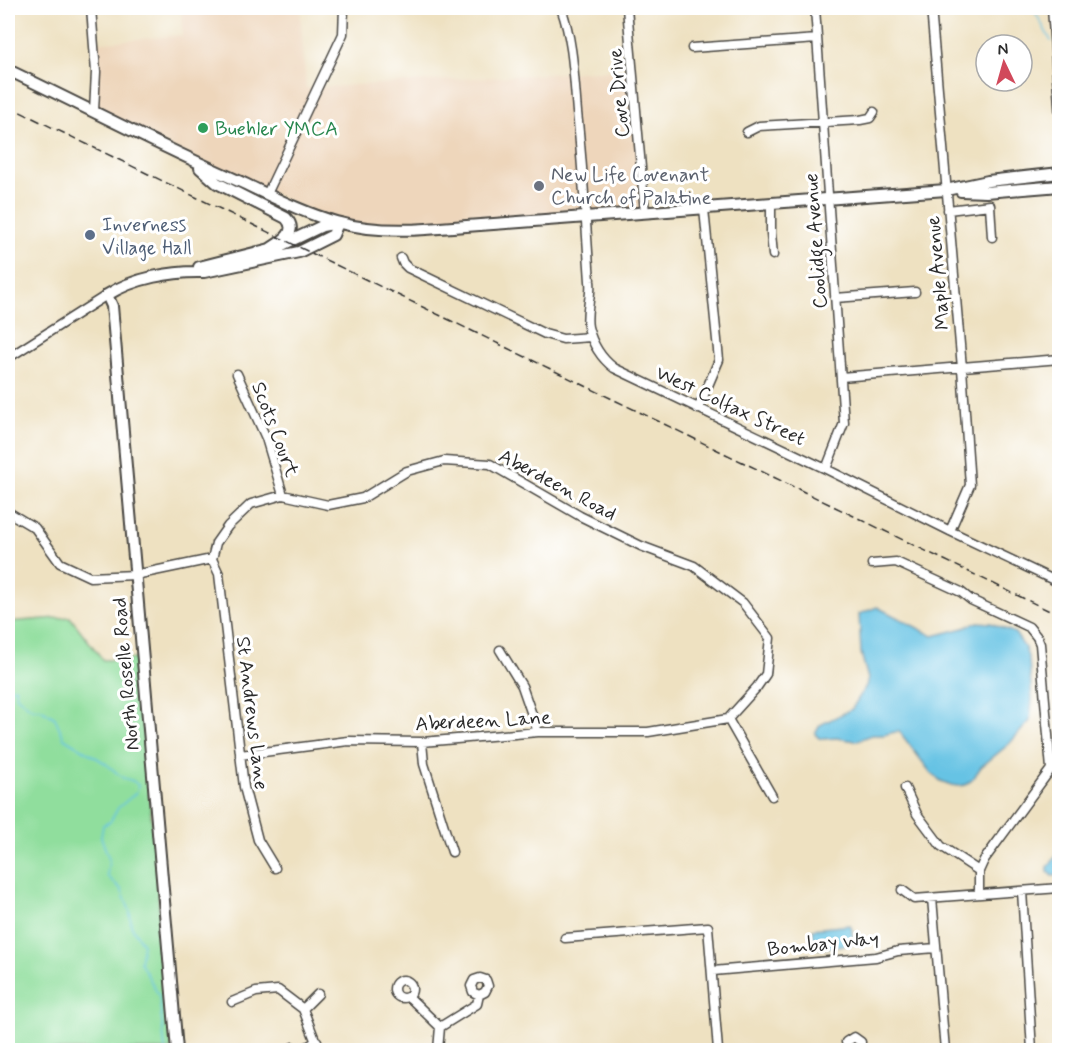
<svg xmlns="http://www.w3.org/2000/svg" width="1067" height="1058" font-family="Mynerve,sans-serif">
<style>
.built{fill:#eed6bb}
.green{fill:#90de9d;stroke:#5e8464;stroke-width:1.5}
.water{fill:#66c3e4;stroke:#487788;stroke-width:1.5}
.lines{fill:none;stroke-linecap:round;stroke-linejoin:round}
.stream{stroke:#66c3e4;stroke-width:1.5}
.minor-casing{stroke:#484642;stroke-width:11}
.major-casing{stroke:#484642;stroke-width:14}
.minor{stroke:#fff;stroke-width:8}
.major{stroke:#fff;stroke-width:10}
.rail{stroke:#2b2b2b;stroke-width:1.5;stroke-dasharray:9 4.5;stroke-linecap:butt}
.leisure-dot{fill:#2e9e5b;stroke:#fff;stroke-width:2}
.worship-dot{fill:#6b7280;stroke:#fff;stroke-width:2}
.service-dot{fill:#5c6f8a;stroke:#fff;stroke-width:2}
.labels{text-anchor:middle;stroke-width:6;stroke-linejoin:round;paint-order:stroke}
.street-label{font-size:20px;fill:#2b2b2b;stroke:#fff}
.leisure-label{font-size:20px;fill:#27864d;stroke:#fff;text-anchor:start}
.worship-label{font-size:20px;fill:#5b616d;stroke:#fff;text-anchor:start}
.service-label{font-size:20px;fill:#4e5e75;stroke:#fff;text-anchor:start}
</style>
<rect width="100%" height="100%" fill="#fff"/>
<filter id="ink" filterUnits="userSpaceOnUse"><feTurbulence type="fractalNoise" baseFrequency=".0167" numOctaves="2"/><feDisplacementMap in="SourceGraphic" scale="12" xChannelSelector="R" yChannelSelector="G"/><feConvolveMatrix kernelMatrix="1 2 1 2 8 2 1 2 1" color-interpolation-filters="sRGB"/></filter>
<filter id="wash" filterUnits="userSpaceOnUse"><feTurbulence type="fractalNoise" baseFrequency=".008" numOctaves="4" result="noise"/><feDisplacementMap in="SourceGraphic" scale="24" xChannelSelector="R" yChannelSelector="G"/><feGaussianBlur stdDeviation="1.35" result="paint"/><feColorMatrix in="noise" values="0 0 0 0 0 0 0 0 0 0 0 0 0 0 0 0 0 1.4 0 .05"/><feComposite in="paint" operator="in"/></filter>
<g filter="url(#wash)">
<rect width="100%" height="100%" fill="#eee1c1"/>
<path class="built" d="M181,8h119l6,80 327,-19 12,144 -219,16 -88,-6 -244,-112v-68l88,-8z"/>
<path class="green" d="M70,617l33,43 34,-1 35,391h-164v-428z"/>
<path class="water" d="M877,607l56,29 31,-8 14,-6 13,1 24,10 10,15 4,12 3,39 -2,22 -21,23 -28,23 -9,13 -7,5 -7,1 -7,-1 -10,-4 -10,-8 -32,-42 -16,4h-11l-16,6 -20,-3 -12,1 -5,-1 -4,-4 5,-9 32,-16 14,-23 2,-7 -7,-26 -2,-39z
M1059,852v23l-7,1 -4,-4v-5z
M850,925l2,5 1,14 -35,5 -4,-3 -1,-17z"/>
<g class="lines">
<path class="stream" d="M1033,8l18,33
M8,690l7,-3 2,10 16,12h8l14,9 9,20 41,25 18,15 10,3 5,4 -1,7 -19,16 -8,14 -7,3 -2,12 8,22 -2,17 14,13 9,22 1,15 12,18 -3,18 19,34 6,54"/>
</g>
</g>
<g filter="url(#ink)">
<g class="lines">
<defs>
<path id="minor" d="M91,8l5,64 -2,39
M561,8c12,32 13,69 16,104 6,56 9,113 13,169 2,15 -5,30 -2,46 4,16 13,31 26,41l212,101 124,62 110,52
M627,8l18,205
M815,8l29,415 -18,46
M931,8l31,360 8,117 -20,46
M1052,8l8,111
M692,48l125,-9
M747,132l12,-6 101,-6 10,-2 4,-6
M267,194l76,-160 1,-26
M771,203v30l2,22
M948,210l42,-5 2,32
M401,258l2,5 5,5 137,66 18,5 28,-2
M835,298l80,-6
M8,358l99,-63
M237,374l29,64 17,57
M841,377l219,-18
M698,409l21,-49 -15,-151
M8,512l27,16 25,35 30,14 45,-2 77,-16 4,-16 12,-17 23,-22 32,-9 45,10 35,-7 44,-27 37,-10 46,3 90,52 61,30 53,20 49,37 27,35 -4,36 -9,13 -29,32
M212,559l7,15 25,213 14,53 17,28
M872,564l24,-2 65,30 10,8 58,27 8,10 3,7 11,125 -67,91 -5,11v23
M500,650l22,36 16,46
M728,719l44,77
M422,742l2,22 28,88
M240,755l108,-14 74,1 116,-10h110l80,-13
M905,788l12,26 24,32 38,25
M902,890l12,9 146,-11
M1022,891l10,159
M932,898l13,152
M565,938l143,-11 10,123
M713,971l163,-14 22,-6 38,-3
M394 989a9 9 0 1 1 18 0a9 9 0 1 1-18 0Z
M409,997l31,30
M232,1002l24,-10 22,-2 25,19 16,41
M303,1009l15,-15
M440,1027l37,-23 2,-9 6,-3 3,-6 -2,-6 -6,-2 -6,2 -3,6 2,6 6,3
M288,1050l5,-3 9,3
M302,1050l15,-9
M359,1050h3
M438,1050l2,-23
M848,1050l-2,-8 8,-5 7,5 -1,8"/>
<path id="major" d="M8,70c78,37 155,78 235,113 30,14 61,30 93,39 29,8 60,9 90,7l520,-39 42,-9 72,-8
M200,168l17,15 69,35c14,15 -7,25 -18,32
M961,191l25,1 74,-6
M199,267l79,-20 44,-21 16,-3
M177,1050l-65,-744 -5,-11c27,-17 65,-24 97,-23l95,-20 34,-17 5,-12"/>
</defs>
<use href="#minor" class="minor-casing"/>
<use href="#major" class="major-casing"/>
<use href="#minor" class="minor"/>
<use href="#major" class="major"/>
<path class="rail" d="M8,106l1052,510"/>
</g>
</g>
<circle class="leisure-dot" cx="203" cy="128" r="6"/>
<circle class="worship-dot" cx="539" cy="186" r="6"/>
<circle class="service-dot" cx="90" cy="235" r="6"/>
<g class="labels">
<g class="street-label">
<text transform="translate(618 93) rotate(-95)" y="7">Cove Drive</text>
<text transform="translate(815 241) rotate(-94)" y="7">Coolidge Avenue</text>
<text transform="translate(937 273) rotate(-95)" y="7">Maple Avenue</text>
<text transform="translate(731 405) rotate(25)" y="7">West Colfax Street</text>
<text transform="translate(276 429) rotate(69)" y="7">Scots Court</text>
<text transform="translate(558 484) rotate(28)" y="7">Aberdeen Road</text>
<text transform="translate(125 674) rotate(-95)" y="7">North Roselle Road</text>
<text transform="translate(253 713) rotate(83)" y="7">St Andrews Lane</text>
<text transform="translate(483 720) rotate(-3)" y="7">Aberdeen Lane</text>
<text transform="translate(823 943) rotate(-6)" y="7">Bombay Way</text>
</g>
<g class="leisure-label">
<text x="215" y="135">Buehler YMCA</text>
</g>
<g class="worship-label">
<text x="551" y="181">New Life Covenant<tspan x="551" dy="23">Church of Palatine</tspan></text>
</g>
<g class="service-label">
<text x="102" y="231">Inverness<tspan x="102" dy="23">Village Hall</tspan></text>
</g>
</g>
<rect width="1067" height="1058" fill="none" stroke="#fff" stroke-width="30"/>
<g transform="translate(1004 63) rotate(355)"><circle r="28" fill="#ffffff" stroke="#aaaaaa" stroke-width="1.5"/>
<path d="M0-4.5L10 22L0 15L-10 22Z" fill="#d1495b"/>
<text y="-9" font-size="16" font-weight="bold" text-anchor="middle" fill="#2b2b2b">N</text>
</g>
</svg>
